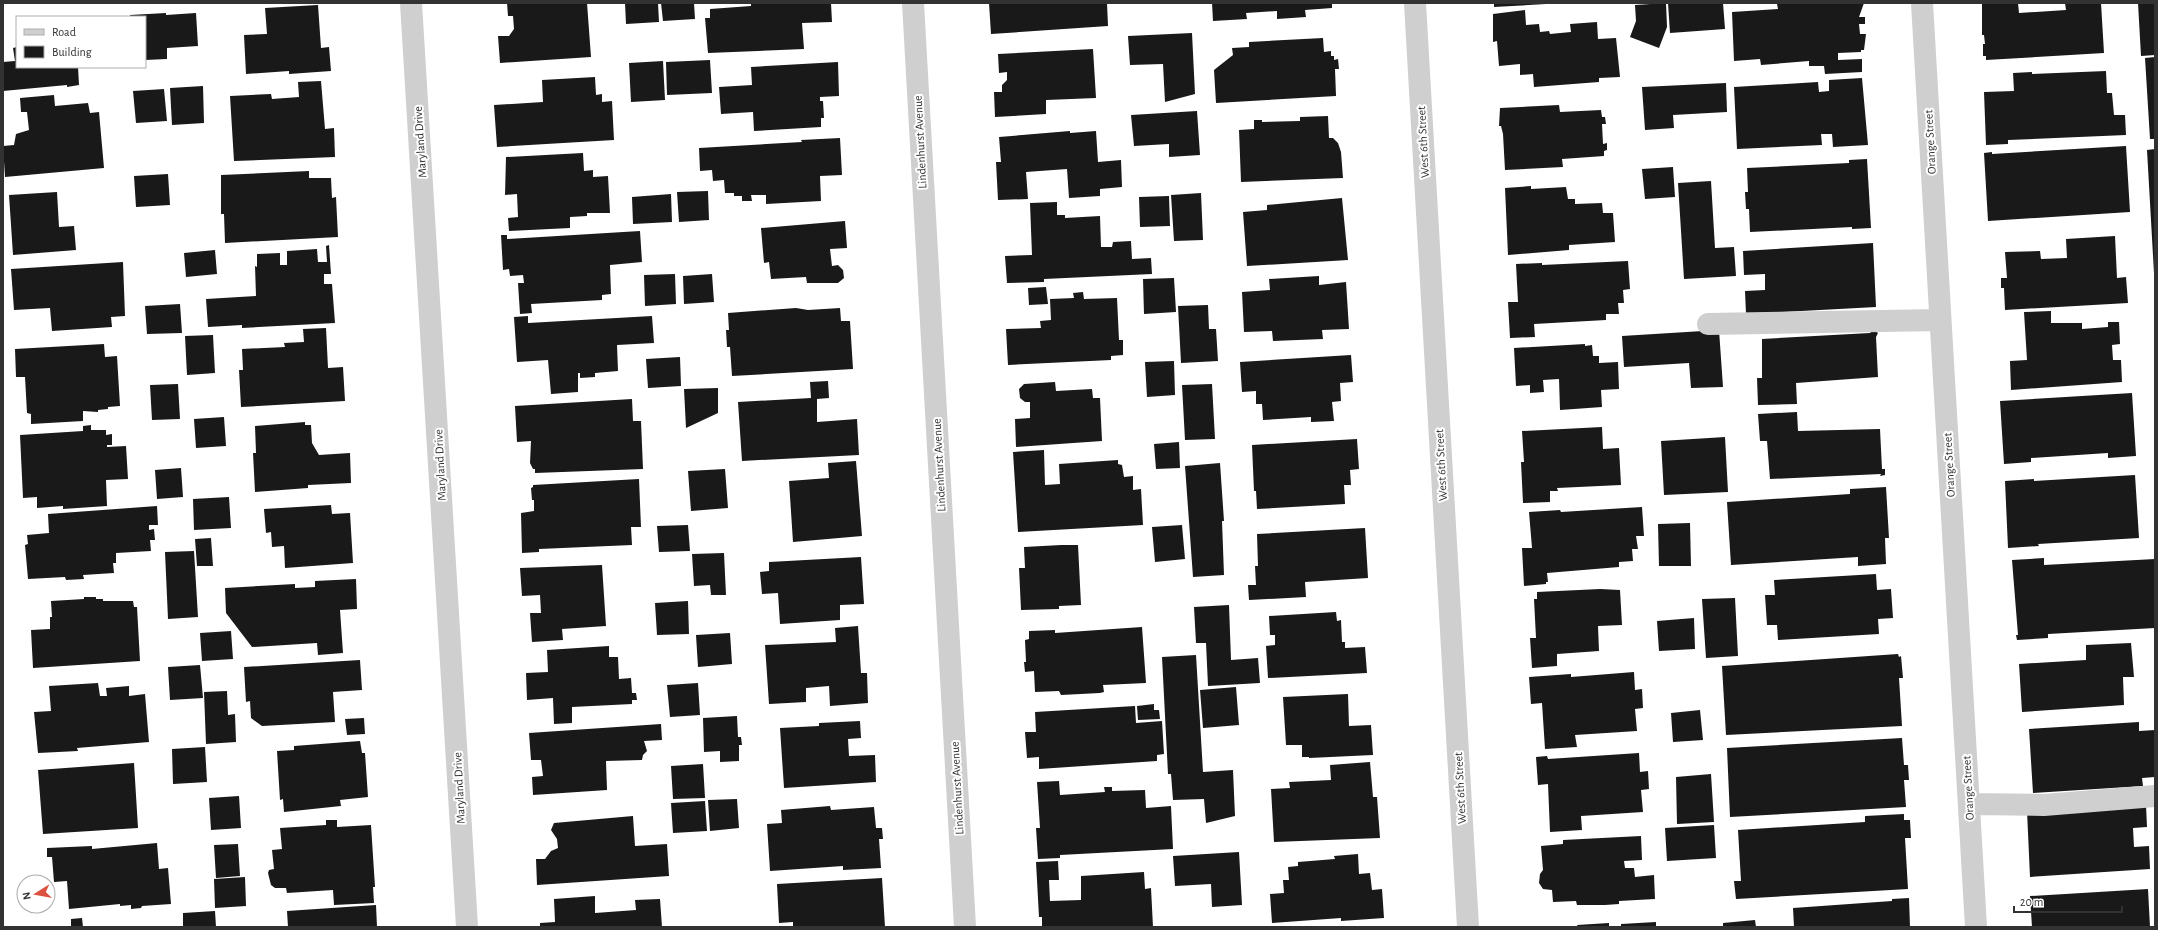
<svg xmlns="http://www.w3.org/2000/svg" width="2158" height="930" font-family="'Alegreya Sans',sans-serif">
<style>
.building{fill:#191919}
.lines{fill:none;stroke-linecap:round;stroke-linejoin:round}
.minor{stroke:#cfcfcf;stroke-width:22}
.labels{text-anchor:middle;stroke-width:4;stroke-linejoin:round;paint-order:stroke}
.street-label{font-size:12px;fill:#323232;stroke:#fff}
</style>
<rect width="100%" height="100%" fill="#fff"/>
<path class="building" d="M507,3h80l4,54 -91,6 -2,-27h11l5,-7 -1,-13h-5z
M625,3h33l1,19 -33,2z
M661,3h33l1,16 -32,2z
M751,3h80l1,19 -30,1 2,26 -96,4 -3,-35h5v-9l41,-3z
M989,3h118l1,23 -117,8z
M1212,3h120v5l-27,2 1,7 -29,2v-8l-31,2 1,6 -34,2z
M1494,3h52v1l-52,3z
M1666,3l1,24 -8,21 -29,-11 6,-16 -1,-16z
M1668,3h55l2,26 -55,4z
M1785,3h79l-5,14h6v7h-6l1,10h6l-2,16h-3v2l-23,1v7l24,-1v13l-37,2 -1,-8h-15v-5l-48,4 -1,-6 -26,2 -2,-49 46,-3 -1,-5z
M1982,3h36l1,10 47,-3 -1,-7h36l3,50 -118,7v-4h-3v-12h2l-1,-9h-2z
M2138,3h17v52l-14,1z
M318,5l3,43 8,-1 2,24 -42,3v-3l-43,3 -2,-39 23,-1 -2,-26z
M1525,10l1,15 13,-1 1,8 9,-1 1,3 21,-2 -1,-8 27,-2 1,17 18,-1 4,39 -21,1v4l-65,5 -1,-13 -13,1v-11l-21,2 -2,-25 -4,1v-28z
M166,13v2l30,-2 2,33 -31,2v11l-22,1v-43h-15v-2z
M1192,33l3,61 -30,8 -2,-38 -33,1 -2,-29z
M1323,38l1,14 7,-1v5h3v4l4,-1 1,10h-4l1,27 -120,7 -2,-33 19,-15 -1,-7 17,-1v-5z
M17,47v20h61l1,18 -12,2v-2l-64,6v-29l12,-1 -2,-13z
M1093,49l3,49 -50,2v14l-51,3 -1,-25h8v-7l5,-5v-8l-8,1 -1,-19z
M2155,57v82h-5l-5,-81z
M710,60l2,33 -45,2 -1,-33z
M663,61l2,39 -34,2 -2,-39z
M838,62l1,34 -19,1v4h3l1,17h-3v9l-67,4 -1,-19 -32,2 -2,-27 33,-2 -1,-18z
M2106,71l1,22h5l2,22h11l1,20 -118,5v4l-22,1 -2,-53 30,-1 -1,-18 19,-1v2z
M595,77l1,18 6,-1v8l10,-1 2,39 -117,7 -3,-42 49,-3 -1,-22z
M1862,78l6,67 -35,2 -1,-13h-11l1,11 -85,4 -3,-62 84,-5 1,10 10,-1v-11z
M321,81l4,48 9,-1 1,29 -101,4 -4,-65 41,-2 1,5 27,-2 -1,-15z
M1726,83l1,29 -54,3 1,13 -29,2 -3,-43z
M203,86l1,37 -32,2 -2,-37z
M164,89l3,32 -31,2 -3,-32z
M54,95l1,11 33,-3 2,10 9,-1 5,56 -99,9 -2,-31 11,-1 2,-11 13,-4 -2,-18h-6l-1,-14z
M1559,105l1,7 41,-2 1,7h3l1,7h-4l1,20 4,-1v7l-3,1v5l-42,3 1,8 -58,3 -2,-36 -2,-8h-2l1,-18z
M1197,111l3,44 -31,2v-13l-35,2 -3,-31z
M1328,116l1,22h4l5,5 3,9 2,26 -102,4 -2,-52 15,-1v-9h8v2l38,-1v-4z
M1070,131v2l26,-2 2,31 23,-2 1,27 -22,2v7l-31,2 -2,-29 -41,3 2,27 -30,1 -2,-38h5l-2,-25z
M840,138l2,37 -22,1 1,25 -55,3v-9h-15l1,6h-10v-5h-8v-3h-9l-1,-13 -11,1 -1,-11 -12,1 -1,-23 103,-6 -1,-2z
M2126,146l4,66 -142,9 -4,-68 8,-1v2z
M2155,149v124h-1l-7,-123z
M583,153l1,18 9,-1v7l15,-1 2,37h-23v3l-17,1v11l-61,3 -1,-13 10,-1 -1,-23 -12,1 1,-38z
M1867,159l4,69 -19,1v-2l-102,5 -1,-23h-3l-1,-17h3l-1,-24 102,-5v-3z
M1673,167l2,30 -30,2 -3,-30z
M309,171v7h22l1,20 4,-1 2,40 -113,6 -1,-29h-3v-39z
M168,174l2,31 -34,2 -2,-31z
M1711,181l4,67 19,-1 2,29 -52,3 -6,-96z
M1531,186v3l35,-2 2,12h7v5l27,-1 1,10h10l2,29 -46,3v5l-61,5 -3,-67z
M708,191l1,29 -30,2 -2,-30z
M57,192l2,35 15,-1 2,24 -63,5 -4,-60z
M1201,193l2,47 -29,1 -3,-46z
M671,194l1,28 -39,2 -1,-27z
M1169,196l1,30 -30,1 -1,-30z
M1342,198l6,62 -101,6 -4,-54 24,-2v-5z
M1057,202v13h8v3l35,-2 1,31h11l1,-5 18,-1 1,18 19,-1 1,16 -108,5v3l-37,1 -2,-27 27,-1 -2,-52z
M845,221l2,27 -17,1 2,17 6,-1 5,5 1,8 -6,5h-31l-1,-6 -35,2 -2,-17 -5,1 -3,-35z
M640,231l2,31 -32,3 1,29 -9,1v5l-71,4 1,9 -12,1 -2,-31h6l-1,-8 -13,1 -1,-7 -6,1 -2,-35h6v4z
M2115,236l2,42 9,-1 2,26 -123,7 -1,-22h-3v-10h6l-2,-26 35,-1 1,8 26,-1 -1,-19z
M1873,243l3,64 -130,7 -1,-23 20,-1v-16l-21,1 -1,-24z
M329,245l2,29h-7v10h8l3,39 -93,5v-3l-34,2 -2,-28 50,-3 -1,-30 2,1v-13l23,-1v12h7v-14l30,-2 1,13h9l-1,-16z
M215,250l2,24 -31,3 -2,-24z
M1628,261l2,28 -7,1 1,13h-6l1,11h-13v6l-72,4 1,13 -25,1 -2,-36h10l-2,-38 26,-1v2z
M123,262l2,54 -14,1 1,10 -60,4 -2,-23 -36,2 -3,-41z
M675,274l1,30 -31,2 -1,-31z
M712,274l2,28 -30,2 -1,-28z
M1319,276v9l27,-3 3,47 -27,1 1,9 -50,2 -1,-10 -28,1 -2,-40 28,-2 -1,-11z
M1174,278l2,34 -32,2 -1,-35z
M1046,287l2,17 -19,1 -1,-17z
M1083,292l1,7 33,-1 2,42h4v15l-12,1v4l-103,5 -2,-36 35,-1 -1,-7 11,-1 -1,-21 24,-1 -1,-5z
M180,304l2,29 -35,1 -2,-28z
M1208,305l1,24h7l2,32 -37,2 -3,-57z
M796,308l12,2 32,-2 1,13h9l3,48 -121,7 -2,-29h-3l-1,-17h3l-1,-17z
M2051,311v12h31v6l26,-2v-5h11l1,22 -8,1 1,15h8l1,22 -111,8 -1,-29 17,-1 -3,-48z
M528,316v7l124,-7 2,27 -37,2 1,26 -23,2v4l-15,1v-5h-2v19l-27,2 -3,-34 -31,2 -3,-45z
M326,328l2,40 15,-1 2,34 -104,6 -2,-37h4l-1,-21 43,-2 -1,-4 20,-1 -1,-13z
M1719,330l4,57 -32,1 -2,-25 -65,4 -2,-31z
M1873,330l5,3 -2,4 2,40 -82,6 1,21 -39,1 -1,-27h5v-39l108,-6z
M213,335l2,38 -28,2 -2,-39z
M104,344l1,13 12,-1 3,50 -12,1v2l-10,1v2l-15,-1v10l-52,3v-10l-4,-1 -2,-36h-9l-1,-28z
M1585,344v2l7,-1 1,11h6v7l19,-1 1,27 -18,1 1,17 -42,3 -1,-31 -16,1 1,12 -14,1v-8l-14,1 -2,-38z
M1351,355l2,27 -13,1 1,18 -9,1 2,19 -23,1v-5l-48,3 -1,-16h-6v-13l-14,1 -2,-30z
M680,357l1,29 -33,2 -2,-29z
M1174,361l1,34 -28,2 -2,-35z
M828,381l1,17 -12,1v23l40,-3 2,36 -117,6 -4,-59 73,-4 -1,-16z
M1055,382l1,9 36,-2 1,9h7l2,43 -86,6 -1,-28 15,-1v-16h-5l-5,-4 -1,-9 5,-5z
M178,384l2,35 -28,1 -2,-35z
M1212,384l3,55 -30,1 -3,-55z
M718,388v25l-32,15 -2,-39z
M2132,393l4,63 -28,2v-5l-77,5v4l-27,2 -4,-63z
M632,399l1,22h8l2,48 -108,4v-4h-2l-3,-6 1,-22 -14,1 -2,-36z
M1797,412l1,19 82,-2 2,40h3v6l-5,1 1,-2 -111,5 -3,-38h-7l-2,-27z
M224,417l2,29 -30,2 -2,-29z
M305,422v3h6l1,18 7,12 31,-2 1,30 -43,2v3l-53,4 -2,-39h3l-1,-27z
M91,425v5h15v5l6,-1v11h-5v2l19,-1 2,33 -22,1 1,26 -44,3v-3l-26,2v-11l-14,1 -3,-63 63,-4v-5z
M1602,427l1,22 16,-1 2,37 -64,3 1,3h-8v11l-27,1 -2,-41h3l-2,-31z
M1725,437l3,55 -64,3 -3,-54z
M1357,439l2,30 -9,1 1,15h-7l1,19 -88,5 -1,-18h-2l-2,-46z
M1179,442l1,26 -24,1 -2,-25z
M1044,450l1,35 15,-1 -1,-20 59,-4v4l4,1 2,12 9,-1v14l8,-1 2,36 -125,7 -5,-80z
M856,461l6,75 -69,6 -4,-61 40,-3 -1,-15z
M1220,463l4,58h-2l2,54 -31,2 -8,-111z
M181,468l2,29 -26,2 -2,-29z
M725,469l3,39 -37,3 -3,-40z
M2135,475l4,63 -101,6 1,2 -31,2 -3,-67 29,-2v2z
M639,479l2,48h-10l1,18 -93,4v3l-17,1 -1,-40 13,-2v-11h-2l-1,-12 2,-1v-2z
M1886,487l3,51h-4l1,26 -28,2v-9l-127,8 -4,-63 123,-8v-5z
M229,497l2,31 -37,2 -1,-31z
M331,505l1,9 18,-1 3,50 -68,5 -1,-22 -12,1 -1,-15 -5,1 -2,-24z
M157,506l1,19h-9v5l5,-1 1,11h-5l1,11 -35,2v10h-3l1,10 -31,2 1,4 -18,1 -1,-3 -37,2 -3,-34 3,-1 -1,-9 22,-2 -1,-19z
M1642,507l2,29h-8l2,13h-6l1,12 -14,1v5l-72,6 1,9h-2v2l-22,2 -2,-38h10l-3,-36 31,-2 1,2z
M1690,523l1,43h-32l-1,-42z
M688,525l2,26 -31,1 -2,-26z
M1182,525l3,34 -30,3 -3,-35z
M1365,528l3,50 -63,4 1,15 -57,3 -1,-15h8l-1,-19h3l-1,-32z
M211,538l2,28h-16l-2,-27z
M1061,545h17l3,60 -22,1v3l-38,1 -2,-42h6l-1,-21z
M194,551l4,66 -30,2 -3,-67z
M724,553l2,42h-15l-1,-10 -16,1 -2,-32z
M861,557l3,47 -24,1v15l-60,4 -2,-31 -16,1 -2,-22 9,-1v-9z
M2044,558v7l111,-6v69l-107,6v4l-31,2 -1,-5h2l-6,-75z
M602,565l4,61 -44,3 1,11 -31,2 -2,-29h11l-1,-18 -18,1 -2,-28z
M1876,574l1,16 14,-1 2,29 -15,1 1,15 -101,6 -1,-15h-10l-2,-30h10l-1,-15z
M356,579l1,30 -17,1 3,43 -25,2 -1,-12 -65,4 -26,-34 -1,-25 70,-4v4l20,-1v-6z
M1600,589l20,1 2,35 -24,1 1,25 -42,3v12l-25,2 -2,-30h6l-2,-39h3v-7z
M84,597h12v2h7v2h30l1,6h3l3,54 -107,7 -2,-38 19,-1v-12h2l-1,-16 33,-2z
M1735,598l3,58 -32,2 -4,-59z
M688,601l1,33 -32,1 -2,-32z
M1229,605l2,55 27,-2 2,25 -52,3 -2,-43h-10l-2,-36z
M1336,612l1,9 4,-1 1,22h3v6l20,-1 2,26 -99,5 -2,-32 9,-1v-10h-5l-1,-19z
M1694,618l1,31 -36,2 -2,-30z
M858,626l3,47h6l1,30 -38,3 -1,-20 -23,2v14l-37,2 -4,-59 71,-3 -1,-14z
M1142,627l4,56 -43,2 1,7 -4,1 -39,2 -2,-4 -24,1 -1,-21 -9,1 -1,-10h2l-1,-22 4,-1v-8l26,-1v3z
M231,631l2,28 -31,2 -2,-28z
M730,633l2,31 -34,3 -2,-32z
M2131,643l3,34h-11l1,28 -102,7 -3,-48 67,-4v-15z
M609,646v11h9l1,22 12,-1 1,15h4l1,7h-5v4l-60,3v16l-18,1 -1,-26 -26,2 -1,-27 22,-1 -1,-22z
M1898,654l1,3 2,-1 2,22h-4l3,48 -176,9 -4,-69z
M1196,655l7,117 30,-2 2,46 -29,7 -2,-24 -31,1 -2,-26h-3l-6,-117z
M360,660l2,30 -29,2 2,30 -73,4 -11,-8 -1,-17 -4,1 -2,-35z
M200,665l3,33 -33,2 -2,-33z
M1634,672l1,18 7,-1 1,19 -8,1 2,22 -62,4 2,12 -32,2 -3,-46 -11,1 -2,-27 42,-3v3z
M98,683l2,13h7l-1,-8 23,-2v10l16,-2 4,48 -72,6 1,3 -40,2 -4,-41 17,-1 -2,-25z
M698,683l2,32 -30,2 -3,-32z
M1236,687l3,38 -36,3 -3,-38z
M227,691l1,24 7,-1 1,28 -30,2 -2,-52z
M1348,694l1,32 22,-1 2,30 -64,3v-1h-7v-12h-16l-3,-48z
M1154,704v6h5l1,9 -22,1 -1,-14z
M1135,706l1,17 26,-2 2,33 -7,1v6l-118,8v-12l-12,1 -2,-26h11l-1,-20z
M1700,710l3,30 -30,2 -2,-29z
M737,716l1,21h3l1,8h-3v16l-19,1v-11l-16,1 -1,-34z
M364,718l1,16 -18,1 -2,-16z
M860,721l1,17 -13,1 1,17 26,-1 1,27 -92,6 -4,-60 39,-2v-3z
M2139,722v9l16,-1v47l-13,1 1,8 -110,7 -4,-64z
M661,724l1,16 -18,1 3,10 -4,4 -1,5 -36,1 1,29 -74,5 -1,-18 11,-1 -2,-16h-10l-2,-27z
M1902,738l2,27h4l1,15h-5l2,27 -176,10 -3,-69z
M360,741l2,12h3l3,44 -28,3 1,6 -57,6 -1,-13 -3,1 -3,-49 17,-1v-4z
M205,747l2,35 -34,2 -1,-35z
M1639,753l1,19 8,-1 1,18 -8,1 2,22 -62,4 1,14 -32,2 -2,-48 -10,1 -2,-28 11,-1 1,3z
M1370,762l3,35h4l3,41 -106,4 -3,-53 19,-1 -1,-6 42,-2 -1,-15z
M134,763l4,65 -95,6 -5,-64z
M703,764l2,34 -32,1 -2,-33z
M1711,774l3,48 -37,2 -1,-47z
M1059,781l1,14 45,-3 -1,-5h8v4l33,-1 1,18 25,-2 2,43 -113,6v3l-22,1 -2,-31h4l-3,-46z
M239,796l2,32 -30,2 -2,-32z
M737,799l2,29 -29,3 -2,-31z
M705,801l2,30 -34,2 -2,-30z
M2146,805l1,22 -14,1 1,19 15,-1 1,23 -120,8 -3,-66z
M830,806l1,4 43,-3 2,21h6l1,11h-4l2,29 -38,2v-4l-73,5 -3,-47 15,-1 -1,-13z
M1904,814v6h6l1,18h-6l3,51 -172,10 -2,-18h7l-3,-51 127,-8v-6z
M633,816l2,30 32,-2 2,32 -132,9 -1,-26h9l6,-8 7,-3 -1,-9 -6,-9 3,-7z
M326,820h11v7l34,-2 4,62h-2l1,16 -40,2 -1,-15 -46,3 -1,-5h-11l-4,-3 -3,-12 1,-3 5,-1 -2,-19 10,-1 -2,-21 46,-3z
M1714,825l2,33 -49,3 -2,-33z
M1641,836l1,24 -18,1 1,7h9l1,9 19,-2 1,24 -36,2v3l-14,1h-28l-1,-4 -23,1 -1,-12 -9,-1 -4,-6 1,-9 3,-4 -2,-24 22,-2v-4z
M157,843l2,26 9,-1 3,36 -29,2 -1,2 -10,1v-4l-11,1v-2l-51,5 -2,-28 -13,1 -2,-25h-5v-9l45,-2v3z
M238,844l2,32 -24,2 -2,-33z
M1239,852l3,53 -30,2 -1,-23 -36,2 -2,-30z
M1358,854l1,20 11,-1 2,17 10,-1 2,29 -43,3v-3l-69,5 -2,-29 14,-1 -1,-13h6l-1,-13 10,-1v-4l37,-3 -1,-3z
M1058,861l1,19h-10l1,21 31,-1v-24l63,-4 1,17 6,-1 2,39h-111v-10h-3l-3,-55z
M245,877l1,29 -31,2 -1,-29z
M882,878l3,49h-92v-5l-14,1 -2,-39z
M2148,889l2,38h-118l-2,-31z
M595,896v17l41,-3 -1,-10 25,-1 2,28h-122v-4l15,-1 -1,-23z
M1909,898l1,29h-116l-1,-19 99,-7v-2z
M376,905l1,22h-89l-1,-16z
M215,911l1,16h-33v-14z
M82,918l1,9h-12v-8z
M1755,920l1,7h-33v-4z
M1656,922v5h-35v-3z
M1609,923v4h-31l-1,-2z"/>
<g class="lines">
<path class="minor" d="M411,3l56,924
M913,3l52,924
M1415,3l53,924
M1922,3l54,924
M1708,324l232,-4
M1969,804l75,1 111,-9"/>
</g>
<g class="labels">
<g class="street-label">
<text transform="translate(420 142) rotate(-94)" y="4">Maryland Drive</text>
<text transform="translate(920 142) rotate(-93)" y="4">Lindenhurst Avenue</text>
<text transform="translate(1423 142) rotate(-93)" y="4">West 6th Street</text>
<text transform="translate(1930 142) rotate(-93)" y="4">Orange Street</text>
<text transform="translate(440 465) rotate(-93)" y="4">Maryland Drive</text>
<text transform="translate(939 465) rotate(-93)" y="4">Lindenhurst Avenue</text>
<text transform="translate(1441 465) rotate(-93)" y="4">West 6th Street</text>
<text transform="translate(1949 465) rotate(-93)" y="4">Orange Street</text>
<text transform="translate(459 788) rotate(-93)" y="4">Maryland Drive</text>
<text transform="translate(957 788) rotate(-93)" y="4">Lindenhurst Avenue</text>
<text transform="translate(1460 788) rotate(-93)" y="4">West 6th Street</text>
<text transform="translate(1968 788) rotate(-93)" y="4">Orange Street</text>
</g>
</g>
<rect width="2158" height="930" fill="none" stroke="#323232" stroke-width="8"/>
<rect x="16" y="16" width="130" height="52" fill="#ffffff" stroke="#adadad"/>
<rect x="24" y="29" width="20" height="6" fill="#cfcfcf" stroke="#adadad"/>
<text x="52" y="36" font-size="12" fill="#323232">Road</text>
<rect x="24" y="46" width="20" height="12" fill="#191919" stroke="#adadad"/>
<text x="52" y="56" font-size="12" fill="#323232">Building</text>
<g transform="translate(36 894) rotate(259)"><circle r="19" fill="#ffffff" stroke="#adadad"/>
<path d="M0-3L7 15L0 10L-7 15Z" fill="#db5142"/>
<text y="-6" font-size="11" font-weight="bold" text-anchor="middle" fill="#323232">N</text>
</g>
<path d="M2014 906v6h108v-6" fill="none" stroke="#323232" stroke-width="2"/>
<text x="2020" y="906" font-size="12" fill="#323232" stroke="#ffffff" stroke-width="3" paint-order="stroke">20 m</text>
</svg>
